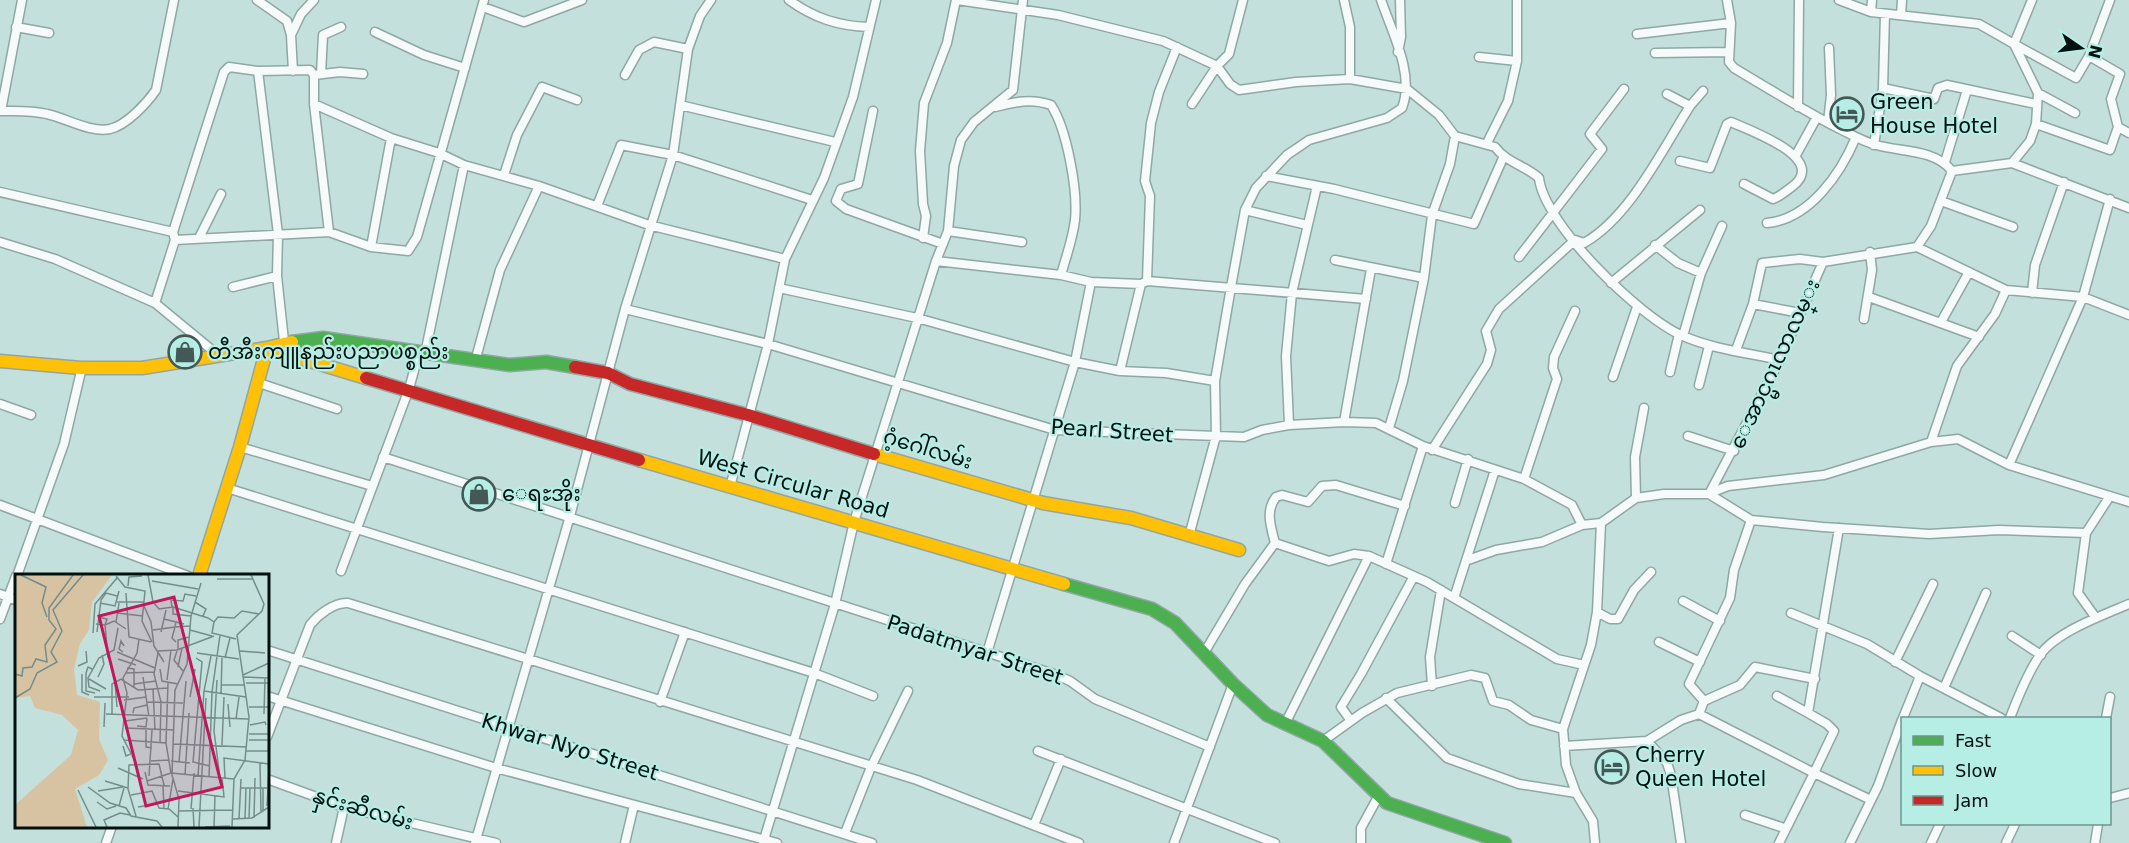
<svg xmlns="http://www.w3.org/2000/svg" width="2129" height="843" font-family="'DejaVu Sans','Noto Sans Myanmar',sans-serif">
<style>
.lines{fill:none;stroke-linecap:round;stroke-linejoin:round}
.street-casing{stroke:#90a7a4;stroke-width:11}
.fast-casing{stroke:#90a7a4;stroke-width:15}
.slow-casing{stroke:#90a7a4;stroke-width:15}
.jam-casing{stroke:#90a7a4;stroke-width:15}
.street{stroke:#f6fafa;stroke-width:8}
.fast{stroke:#4caf50;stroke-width:12}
.slow{stroke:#ffc107;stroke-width:12}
.jam{stroke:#c62828;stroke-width:12}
.labels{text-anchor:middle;stroke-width:4.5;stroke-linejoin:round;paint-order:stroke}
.poi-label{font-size:21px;fill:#00110f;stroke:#b6ede4;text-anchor:start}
.street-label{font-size:21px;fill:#00110f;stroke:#b6ede4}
.inset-road{fill:none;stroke:#758d8a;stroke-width:1.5}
.view{fill:#c2185b;fill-opacity:0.15;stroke:#c2185b;stroke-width:3}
.inset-edge{fill:none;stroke:#00110f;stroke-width:3}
</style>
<rect width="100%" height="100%" fill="#c3e0dc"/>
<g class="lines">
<defs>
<path id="street" d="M257,0l30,21 4,14 2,36
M789,0c25,18 49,26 80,27
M957,0l101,15 105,26 54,25 13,18 9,6 57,-8 54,-3 57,10 32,26 16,21 40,11c11,15 29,18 44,31 5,46 100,139 144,158 30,13 65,17 97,24
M1344,0l6,27v52
M1517,0v61
M1727,0l4,23 -2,39 5,6c33,20 66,40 100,58 13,6 27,15 42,19 25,7 59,4 76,26
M1839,0l32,12 108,12 35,20 24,49 -2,31 -6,17 -18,22 -60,8 -21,55 -14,21
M2032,0l-18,44 62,34 13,-22 21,-56
M483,7l41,15 58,-22
M1871,12l1,-12
M1901,15l1,-15
M16,27l33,6
M375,32l49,23 41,13
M1637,34l94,-11
M291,35l10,-21 13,-14
M1398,52l3,-15 -1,-37
M1655,53l74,-1
M2089,56l31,18 -9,25 7,28
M1479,57l38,4 -9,40 -21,42
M258,71l20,163 -1,42 7,65
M321,74l2,-39 18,-8
M314,75v29l15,128
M625,75l14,-25 15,-8 34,7
M1883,88l51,11 4,-11 9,-3 89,19
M2038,93l37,20
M1667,94l23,12
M314,104l77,34 48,15 25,12 75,21 110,39 136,34
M1192,104l25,-38 12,-12 14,-54
M680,105l155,37
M995,107c20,-5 36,-9 56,-2 16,24 27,86 24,115 -2,18 -9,37 -14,55
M1798,107l1,-107
M0,111c16,0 31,-1 47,3 19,4 43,19 63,15 17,-4 37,-26 46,-39l18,-90
M1,111l21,-111
M873,111l-15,73 -17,5 -5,12 10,8 97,35
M1828,122l3,-27 -2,-47
M2036,124l74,26 8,-23 11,6
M1874,145l9,-57 2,-74
M1796,155l21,-38
M1680,161l30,7 17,-44 4,-2c20,9 97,36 62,64 -7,5 -12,10 -20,13l-29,-15
M1945,162l22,-72
M2012,163l117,45
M504,175l13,-40 25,-48 35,13
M1266,176l68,13 140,35 29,-66
M0,192l173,40
M1941,201l72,26
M597,206l24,-61 52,10 139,45
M1245,210l62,15
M1767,223c43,-4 74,-50 89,-86
M948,231l74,11
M199,238l22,-44
M923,238l3,-22 -3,-12 -3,-53 4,-48 23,-60 9,-43
M175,240l154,-8 42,15 37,4 9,-14 67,-237
M0,242l55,17 100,44 63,52
M1655,245l23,18 23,10
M371,247l20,-109
M1519,257l83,-108 -12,-15 34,-45
M1335,260l89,18
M936,261l125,14 30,7 50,2 6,-3 219,18
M1147,281l3,-85 -5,-15 6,-58 8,-31 18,-45
M1611,283l89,-73
M233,287l44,-11
M779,288l138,30 158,44 45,9 46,2 49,8
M2032,293l3,-28 29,-83
M1869,297l110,40
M155,303l20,-63 -2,-8 51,-160 5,-5 29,4 52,-1 4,5 26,-3 23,2
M1753,304l47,9
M625,309l143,35 287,86 189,7 18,-7 27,-5 55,-3 32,1 47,23 101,33 48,26 10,20
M1864,319l8,-49 -2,-18
M1941,322l28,-50
M1683,336l18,-63 21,-47
M1736,350l17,-46 9,-41 38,-4 23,3
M425,354l39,-189
M476,358l24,-88 39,-84
M1120,371l21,-87
M1670,372l9,-38
M1613,377l24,-70
M259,383l78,26
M1699,385l10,-39
M0,404l31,11
M1344,422l27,-153
M1289,425l-3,-69 6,-63 25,-107
M1389,428l14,-47 21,-103 8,-63 18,-51 5,-28
M1688,436l46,15
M1931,442l26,-76 38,-52 11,-24
M240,447l132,39
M1432,450l55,-86 4,-14 -5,-19 13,-22 76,-69 9,3c46,-26 78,-93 106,-137l13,-15
M383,457l671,217 16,7 25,18 115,48
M2009,465l74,-168 27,-98
M1524,479l33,-100 -4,-11 1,-11 21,-46
M730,487l38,-143 17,-85 39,-81 29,-81 23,-97
M227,488l587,185 59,23
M1710,493l18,-7 96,-11 107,-33 27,-3 51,26 120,37
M1709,494l71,-134 43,-98 94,-15 89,43 77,7 46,18
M1636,498l-1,-41 9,-49
M1455,503l13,-44
M0,505l188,71
M1839,528l-31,185 19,11 7,7 -20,42 57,27
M2086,533l-8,60 18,25
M1189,536l27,-100 -1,-55 16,-94 14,-77 11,-22 31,-33 22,-15 78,-22 15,-10c13,-33 -10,-76 -21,-108
M1275,543l54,18 25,-7 15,2 58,26 130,77 27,6
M1468,560l28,-10 46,-8 40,-17 19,-2 35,-25 28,-4h45l42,26 72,7 106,7 70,-4 87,3 24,-37
M1386,564l37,-118
M341,571l68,-182 10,-37
M17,576l47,-132 18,-77
M0,594l16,6
M1454,598l41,-128
M1683,601l37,20
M1597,612l13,7h8l16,-29 17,-18
M1791,613l76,31 53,32 81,42
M0,619l16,-43
M2012,636l29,19
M1659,642l41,20
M267,650l605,193
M987,653l88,-291 16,-80
M1204,653l41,-69 30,-41c-4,-16 -10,-32 1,-46l6,-2 26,7 14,-16 14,-1 69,21
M1895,662l38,-78
M1432,686l-2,-29 11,-67
M1944,688l42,-95
M267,696l229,72 281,75
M1777,696l31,17
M1386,698l61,60 72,26 57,9
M1704,701l-15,-17 41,-86 4,-28 17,-50
M660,702l25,-70
M1699,714l5,-13 36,-16 15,-18 60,12
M1903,718l17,-42
M2010,718c8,-21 17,-44 30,-63 16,-23 63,-40 89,-51
M2106,718l4,-21
M1351,721l-10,-14 20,-33 53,-98
M1285,724l84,-168
M267,737l43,-112c8,-10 24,-23 38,-22l569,177 162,63
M1323,741l39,-28 35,-20 74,-18 14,3 8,23 16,4 22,15 32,9
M1647,741l34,-21 18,-6 115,59 -35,70
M1564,746l83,-5 20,22 4,12 10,68
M1038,751l237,92
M267,779l77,28 152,36
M2110,798l19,-5
M1745,815l39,13
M1034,825l27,-66
M845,833l26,-66 37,-76
M106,843l6,-17
M336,843l8,-36
M475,843l95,-327 55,-207 48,-154 15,-106 12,-33 11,-16
M625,843l9,-38
M763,843l72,-239 19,-82 82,-261 12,-30 6,-65 7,-26 13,-18 39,-32 10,-90
M1174,843l59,-159
M1361,843v-15l17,-31
M1595,843l-2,-22 -17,-28 -10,-28 -3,-36 28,-84 6,-33 4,-89
M1850,843l28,-57 24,-66
M1931,843l9,-19
M2006,843l9,-19
M2095,843l3,-19"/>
<path id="fast" d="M292,342l31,-4 187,27 36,-3 29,5
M1064,584l88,25 23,14 58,61 34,31 56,26 64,62 118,40"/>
<path id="slow" d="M0,361l81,7h61l125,-20 99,30
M874,454l169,49 88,15 108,32
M639,460l425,124
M199,576l41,-129 27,-99 25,-6"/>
<path id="jam" d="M575,367l33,6 22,11 118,31 126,39
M366,378l273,82"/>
</defs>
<use href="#street" class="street-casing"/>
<use href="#fast" class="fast-casing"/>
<use href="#slow" class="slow-casing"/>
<use href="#jam" class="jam-casing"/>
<use href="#street" class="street"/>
<use href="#fast" class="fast"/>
<use href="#slow" class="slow"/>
<use href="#jam" class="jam"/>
</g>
<defs>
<symbol id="hotel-ring" viewBox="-11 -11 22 22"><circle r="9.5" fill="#b6ede4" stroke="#445957" stroke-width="1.5"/><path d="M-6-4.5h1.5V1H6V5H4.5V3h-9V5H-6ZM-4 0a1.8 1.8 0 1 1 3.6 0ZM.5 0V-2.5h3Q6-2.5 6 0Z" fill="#445957"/></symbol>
<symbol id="shop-ring" viewBox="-11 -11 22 22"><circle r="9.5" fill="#b6ede4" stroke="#445957" stroke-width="1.5"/><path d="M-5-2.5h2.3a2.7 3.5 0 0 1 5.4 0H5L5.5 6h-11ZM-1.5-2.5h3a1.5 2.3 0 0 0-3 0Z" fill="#445957"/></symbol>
</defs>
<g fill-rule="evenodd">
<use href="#hotel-ring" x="1828" y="95" width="38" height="38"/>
<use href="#shop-ring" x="166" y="333" width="38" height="38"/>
<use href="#shop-ring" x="460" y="475" width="38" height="38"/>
<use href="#hotel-ring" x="1593" y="748" width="38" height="38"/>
</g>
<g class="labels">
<g class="poi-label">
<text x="1870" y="109">Green<tspan x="1870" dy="24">House Hotel</tspan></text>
<text x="208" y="359">တီအီးကျူနည်းပညာပစ္စည်း</text>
<text x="502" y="501">ေရႊအိုး</text>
<text x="1635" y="762">Cherry<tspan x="1635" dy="24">Queen Hotel</tspan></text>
</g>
<g class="street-label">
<text transform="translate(1775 364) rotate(-65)" y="7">ေအာင္မဂၤလာလမ္း</text>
<text transform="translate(1112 431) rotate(4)" y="7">Pearl Street</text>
<text transform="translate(928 449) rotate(17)" y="7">ဂံ့ဂေါ်လမ်း</text>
<text transform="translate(793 484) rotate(16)" y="7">West Circular Road</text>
<text transform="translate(975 650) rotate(18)" y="7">Padatmyar Street</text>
<text transform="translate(570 747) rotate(17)" y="7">Khwar Nyo Street</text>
<text transform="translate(363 809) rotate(16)" y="7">နှင်းဆီလမ်း</text>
</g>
</g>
<g transform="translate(15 574)">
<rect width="254" height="254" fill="#c3e0dc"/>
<path d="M0,1h97l-20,27 -3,28 -9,14 -6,25 3,26 23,7 -1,37 9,21 -9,15 -24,14 12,38h-72v-22l56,-50 7,-25 -16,-15 -27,-7 -5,-12 -15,2z" fill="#d7c3a2"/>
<path class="inset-road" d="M6,1l25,12 -4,16 5,14M133,1l5,27 6,7 14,-2 35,11 6,4 -2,11 24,6M101,2l9,11 20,4 -3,30 10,21M202,5h36M137,7l46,8M113,12l1,-9 13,-1M111,19l3,44 22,5M102,28h27M180,28l11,7 -3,7M85,29l15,3 4,-15M129,32l7,16 3,24 10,16M157,33l-1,-7 12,1 2,-7 11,2M158,33v7l18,2M102,39l26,3M149,45l20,5M101,48l3,-19M199,48l4,-5 16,1 8,-7 17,3M81,50l9,1 2,-6 -9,-2M138,56l22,-3 1,-6M175,56l22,6M82,58l4,-32 5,-7 11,3M146,58l5,-22M78,59l2,-29 22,-26M161,68l-4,-4 3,-11 15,-1M163,76v-10l11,-3M143,77l19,-1 37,-14M162,77l-3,9 9,11M225,77l25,2M102,78l38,16M108,78l-4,-3 2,-8 3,5M143,79l-4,21 7,28 -1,41M182,79l42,6M93,84l-3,-33 9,-4 12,8M181,84l6,4 -9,100 17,4M210,84l5,-20M103,85l18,6M63,92l9,-4 -1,-11M163,93l4,-19M112,94l7,1v19M77,95l-4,-2 -2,6v18l9,2M145,95l2,12 16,3M111,99l28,-1M0,100l7,2 1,-8 9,-1 4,-8 11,3 -2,-17 11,-16 -7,-9v-12l24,-33M67,100v18l7,3M228,101l26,-12M83,103l6,-13 -2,-9M128,103l6,40M229,103l25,1M74,105l17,10M152,106l4,-30M202,106l-3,51 6,47M100,109l2,24M153,109l-2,60 5,30 63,6M231,109h23M119,110l22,-3M207,111h22M138,115l2,41M85,117l-11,-4 -1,-9 11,-20 15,-8 4,-22M189,117l42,6M206,120l1,-36M79,123h35M175,123l5,-28M0,124l15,-9 7,-16 20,-11 -6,-10 11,-21 -9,-21 30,-35M109,126l22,-3M132,128l36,1M213,130l2,23M234,133h20M118,139l1,-5 13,-3M91,140l142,5M249,140l1,-36M97,141v-31l9,-5 17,11 30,-2M221,145l3,-22M110,147l22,-3M235,151l15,-3 1,3M122,152l9,1 1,-9M89,153l1,-24M110,154l49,2M131,155v18l6,1M234,160h20M109,166l42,3M234,166h20M158,170l74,3M207,171l2,-48M108,172l3,10 7,-3M231,177h23M136,187l18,-1M156,187l19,2M164,188l7,-81M121,189l-14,-27 5,-43 -4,-15 14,-25 2,-14M245,189l1,49M103,194l25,11M130,198l3,13 22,1M170,201l4,-62M134,202l3,-46M183,202l6,-85 7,-35M194,203l3,-85 8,-57M210,204l-1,-20 45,6M90,207l23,7M132,207l24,-8M148,212l1,22M73,213l22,16 16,5 5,8 26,5 5,6M226,214h26M63,216l18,37M83,217l25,-4M163,217l46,6 -2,-19M116,221l21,-4 7,17 10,1 9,8M82,228l10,7 9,-3M104,232l5,-18M252,232l2,-37M123,233l18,-3M178,234l1,19M153,235l5,-30M176,235l3,-36M248,236v-22M164,237l53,-1M121,242l-8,-27 1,-24 30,-1 5,21M239,244l1,-40M218,245l19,-1 17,-11M224,245l2,-40M230,245l1,-31M234,245l1,-31M92,253l-3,-7 16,-7 10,2M163,253l1,-28 -7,-24 3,-85 12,-26 4,-48 10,-33M184,253l7,-129M190,253l25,-1M199,253l1,-31M217,253l2,-48 11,-19 4,-43 -12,-82 25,-24 2,-7 -13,-29"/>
<path class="view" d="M159,23l48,190 -76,19 -47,-190z"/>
<rect width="254" height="254" class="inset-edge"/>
</g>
<rect x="1901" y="717" width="210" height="108" fill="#b6ede4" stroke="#6d958f" stroke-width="1.5"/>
<rect x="1913" y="736" width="30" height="9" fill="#4caf50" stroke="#6d958f" stroke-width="1.5"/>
<text x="1955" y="747" font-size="18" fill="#00110f">Fast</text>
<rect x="1913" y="766" width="30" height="9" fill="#ffc107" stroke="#6d958f" stroke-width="1.5"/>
<text x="1955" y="777" font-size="18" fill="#00110f">Slow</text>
<rect x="1913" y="796" width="30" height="9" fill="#c62828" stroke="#6d958f" stroke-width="1.5"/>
<text x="1955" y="807" font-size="18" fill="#00110f">Jam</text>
<g transform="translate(2081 48) rotate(104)" stroke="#b6ede4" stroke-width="4.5" paint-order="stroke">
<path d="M0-4.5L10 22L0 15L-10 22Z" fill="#00110f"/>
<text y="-9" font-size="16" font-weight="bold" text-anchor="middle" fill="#00110f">N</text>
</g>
</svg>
